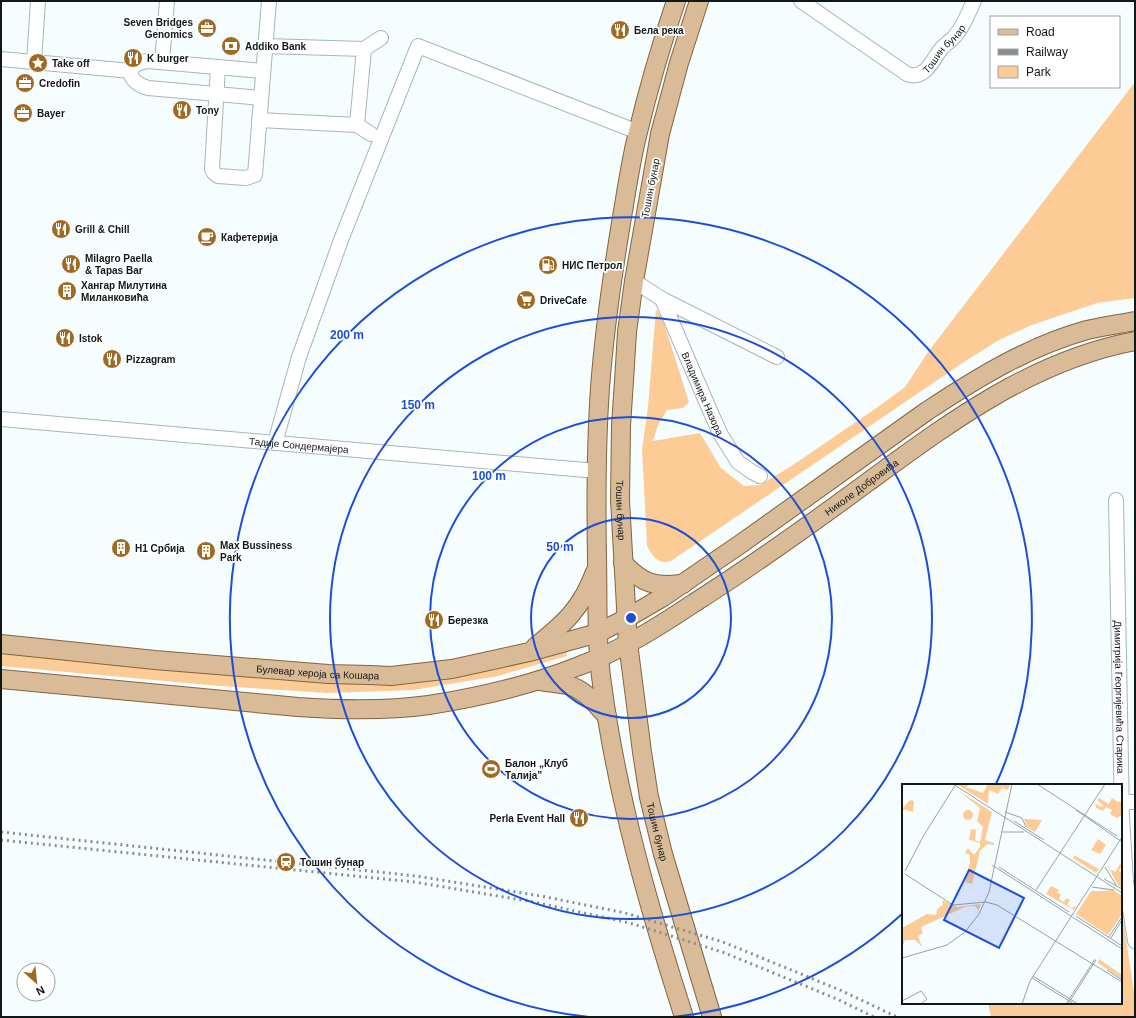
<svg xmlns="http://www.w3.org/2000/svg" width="1136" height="1018" font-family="Helvetica,sans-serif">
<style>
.green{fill:#fdcc96}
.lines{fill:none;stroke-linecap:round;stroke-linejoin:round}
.minor-casing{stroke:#a4b7ba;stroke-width:16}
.major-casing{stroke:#83643e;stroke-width:20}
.minor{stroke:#fff;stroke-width:14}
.major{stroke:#d9bb97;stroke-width:18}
.rail{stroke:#888f91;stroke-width:3;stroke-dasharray:2 4;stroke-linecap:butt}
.ring{fill:none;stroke:#1d4ed8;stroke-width:2}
.labels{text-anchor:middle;stroke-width:3.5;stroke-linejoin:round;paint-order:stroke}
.poi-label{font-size:10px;font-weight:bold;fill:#11181a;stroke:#fff;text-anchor:start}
.street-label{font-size:10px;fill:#11181a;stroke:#fff}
.inset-road{fill:none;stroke:#9aa1a3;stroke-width:1}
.view{fill:#1d4ed8;fill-opacity:0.15;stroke:#1d4ed8;stroke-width:2}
.inset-edge{fill:none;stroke:#11181a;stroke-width:2}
.centre{fill:#1d4ed8;stroke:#fff;stroke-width:2}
.ring-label{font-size:12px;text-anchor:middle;font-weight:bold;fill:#1d4ed8;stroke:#fff;stroke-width:3.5;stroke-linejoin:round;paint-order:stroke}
</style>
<rect width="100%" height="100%" fill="#f5fdff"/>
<path class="green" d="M1135,82v216l-38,5 -65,22 -33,15 -32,20 -296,201c-13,4 -18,-4 -24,-15l-5,-97 6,-42 8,-98 7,11 26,82 -6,6 -16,2 -9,15 -5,16 47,-8 21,35 23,18 16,-1 30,-18 85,-58 30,-22 23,-35z
M565,647l2,9 -69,20 -85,14 -86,3 -107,-7 -219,-20v-15l335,30z
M1121,905l14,94v18h-144l-3,-14h133z"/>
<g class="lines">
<defs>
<g id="minor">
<path id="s1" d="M801,1l106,73c18,7 26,-15 34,-25 4,-5 10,-8 14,-13 9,-10 13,-23 19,-35"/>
<path d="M364,49l17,-11"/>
<path d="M1,59l130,12"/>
<path d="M34,62l4,-61"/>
<path d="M162,62l5,-61"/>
<path d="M218,67l-6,102 2,4 4,3 28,2 9,-3 14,-174"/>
<path d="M261,98l-113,-10c-21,-6 -25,-24 0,-27l115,10"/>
<path d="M259,120l98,5 7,-76 -99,-3"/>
<path d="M357,125l14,9"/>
<path d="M634,281l28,18 115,58"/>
<path id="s2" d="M662,299l49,114 10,22 17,27 14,10 8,4"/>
<path id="s3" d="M1,419l596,52"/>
<path d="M275,443l24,-86 22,-61 20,-56 77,-194 220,86"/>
<path id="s4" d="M1116,500l6,318 4,64 9,59"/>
<path d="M1121,802h14"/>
</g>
<g id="major">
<path d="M676,1c-15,44 -28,89 -39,135 -7,29 -11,58 -16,87 -9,55 -17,110 -21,165 -4,57 -4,114 -3,171 1,42 -1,84 5,125 15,113 47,224 82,333"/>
<path id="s5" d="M699,1l-20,62 -19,71 -26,147 -7,51 -3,49 -3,45 -1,74 8,143 14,109 7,45 14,57 49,163"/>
<path d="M623,563c20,21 31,24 60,21"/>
<path id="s6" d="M1,644l154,16 173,14 42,1 21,1 61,-7 77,-17 69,-19 29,-15 36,-21 79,-54 185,-132c50,-33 102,-65 160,-81 16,-4 32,-6 48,-9"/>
<path d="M535,647c29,-23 47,-39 60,-75"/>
<path id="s7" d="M1,679l297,28c43,3 88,4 131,-2 52,-8 102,-20 150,-39 41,-15 79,-39 115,-63 60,-38 117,-79 174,-121 82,-60 165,-122 267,-141"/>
<path d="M540,681c10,2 21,2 31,5 15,5 25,19 36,30"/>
</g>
</defs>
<use href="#minor" class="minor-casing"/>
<use href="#major" class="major-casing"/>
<use href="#minor" class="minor"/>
<use href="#major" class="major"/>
<path class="rail" d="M1,832l415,44 125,20 84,17 98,29 117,48 57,27
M1,840l413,42 120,20 96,21 95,30 112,46 37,18"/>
</g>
<g class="ring">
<circle cx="631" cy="618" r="100"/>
<circle cx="631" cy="618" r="201"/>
<circle cx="631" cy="618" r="301"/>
<path d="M902 914A401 401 0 0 1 673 1017M589 1017A401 401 0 1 1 996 784"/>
</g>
<defs>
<symbol id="office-disc" viewBox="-11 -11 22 22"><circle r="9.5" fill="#a06a24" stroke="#fff"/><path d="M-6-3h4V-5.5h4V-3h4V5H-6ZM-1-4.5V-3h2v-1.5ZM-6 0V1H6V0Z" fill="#fff"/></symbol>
<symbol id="restaurant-disc" viewBox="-11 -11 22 22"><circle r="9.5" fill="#a06a24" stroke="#fff"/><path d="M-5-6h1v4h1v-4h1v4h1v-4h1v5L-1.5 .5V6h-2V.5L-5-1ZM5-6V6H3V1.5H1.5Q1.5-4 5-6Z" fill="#fff"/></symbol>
<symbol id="bank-disc" viewBox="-11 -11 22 22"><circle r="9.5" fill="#a06a24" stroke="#fff"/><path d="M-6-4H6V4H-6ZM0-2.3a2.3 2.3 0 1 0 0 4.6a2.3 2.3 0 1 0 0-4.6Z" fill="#fff"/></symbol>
<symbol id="sight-disc" viewBox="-11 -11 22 22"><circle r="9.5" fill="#a06a24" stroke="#fff"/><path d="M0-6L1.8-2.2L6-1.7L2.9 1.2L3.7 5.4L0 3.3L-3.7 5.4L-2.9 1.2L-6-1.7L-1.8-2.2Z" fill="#fff"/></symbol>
<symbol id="cafe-disc" viewBox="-11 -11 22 22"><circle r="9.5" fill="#a06a24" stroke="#fff"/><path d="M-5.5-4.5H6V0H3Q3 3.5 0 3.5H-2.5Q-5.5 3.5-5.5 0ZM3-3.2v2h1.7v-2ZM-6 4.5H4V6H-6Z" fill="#fff"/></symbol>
<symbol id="fuel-disc" viewBox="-11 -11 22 22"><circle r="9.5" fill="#a06a24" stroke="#fff"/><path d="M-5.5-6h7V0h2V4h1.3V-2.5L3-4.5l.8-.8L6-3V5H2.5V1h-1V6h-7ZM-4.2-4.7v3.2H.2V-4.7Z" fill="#fff"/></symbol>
<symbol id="building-disc" viewBox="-11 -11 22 22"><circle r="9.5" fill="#a06a24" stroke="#fff"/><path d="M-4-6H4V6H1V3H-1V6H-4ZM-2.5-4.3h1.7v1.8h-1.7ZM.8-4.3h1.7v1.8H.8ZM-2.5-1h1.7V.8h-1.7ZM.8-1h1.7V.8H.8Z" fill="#fff"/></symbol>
<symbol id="supermarket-disc" viewBox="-11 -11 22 22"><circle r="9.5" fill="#a06a24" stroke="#fff"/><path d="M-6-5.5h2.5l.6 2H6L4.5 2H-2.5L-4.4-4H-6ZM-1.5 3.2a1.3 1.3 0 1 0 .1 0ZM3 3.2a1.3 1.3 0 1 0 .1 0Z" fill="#fff"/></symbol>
<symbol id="stadium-disc" viewBox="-11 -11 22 22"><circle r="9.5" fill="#a06a24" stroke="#fff"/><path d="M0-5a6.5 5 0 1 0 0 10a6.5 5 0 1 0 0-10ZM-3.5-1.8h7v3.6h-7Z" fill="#fff"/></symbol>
<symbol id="station-disc" viewBox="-11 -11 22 22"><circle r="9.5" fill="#a06a24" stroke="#fff"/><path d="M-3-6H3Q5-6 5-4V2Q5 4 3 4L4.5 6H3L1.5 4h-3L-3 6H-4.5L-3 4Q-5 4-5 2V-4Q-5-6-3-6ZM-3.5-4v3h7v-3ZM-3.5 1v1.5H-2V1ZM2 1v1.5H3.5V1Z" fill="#fff"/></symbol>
</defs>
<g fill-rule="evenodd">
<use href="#office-disc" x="196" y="17" width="22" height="22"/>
<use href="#restaurant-disc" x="609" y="19" width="22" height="22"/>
<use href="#bank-disc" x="220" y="35" width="22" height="22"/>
<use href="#restaurant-disc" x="122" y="47" width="22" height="22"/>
<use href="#sight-disc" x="27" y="52" width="22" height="22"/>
<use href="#office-disc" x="14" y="72" width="22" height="22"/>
<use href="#restaurant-disc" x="171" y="99" width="22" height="22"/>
<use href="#office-disc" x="12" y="102" width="22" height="22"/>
<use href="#restaurant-disc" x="50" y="218" width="22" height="22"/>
<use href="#cafe-disc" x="196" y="226" width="22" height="22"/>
<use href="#restaurant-disc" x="60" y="253" width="22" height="22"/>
<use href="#fuel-disc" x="537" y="254" width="22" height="22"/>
<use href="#building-disc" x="56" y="280" width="22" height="22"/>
<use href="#supermarket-disc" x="515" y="289" width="22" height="22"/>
<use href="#restaurant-disc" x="54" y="327" width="22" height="22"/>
<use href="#restaurant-disc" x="101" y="348" width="22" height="22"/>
<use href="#building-disc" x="110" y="537" width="22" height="22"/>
<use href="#building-disc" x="195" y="540" width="22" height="22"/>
<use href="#restaurant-disc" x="423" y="609" width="22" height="22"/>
<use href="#stadium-disc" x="480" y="758" width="22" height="22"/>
<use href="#restaurant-disc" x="568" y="807" width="22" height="22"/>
<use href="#station-disc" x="275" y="851" width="22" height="22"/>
</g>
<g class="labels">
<g class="poi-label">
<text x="193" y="26" text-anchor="end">Seven Bridges<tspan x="193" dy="12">Genomics</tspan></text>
<text x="634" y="34">Бела река</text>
<text x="245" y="50">Addiko Bank</text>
<text x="147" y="62">K burger</text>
<text x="52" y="67">Take off</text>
<text x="39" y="87">Credofin</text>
<text x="196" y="114">Tony</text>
<text x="37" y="117">Bayer</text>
<text x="75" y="233">Grill &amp; Chill</text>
<text x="221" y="241">Кафетерија</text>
<text x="85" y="262">Milagro Paella<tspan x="85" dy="12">&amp; Tapas Bar</tspan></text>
<text x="562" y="269">НИС Петрол</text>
<text x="81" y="289">Хангар Милутина<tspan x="81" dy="12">Миланковића</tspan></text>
<text x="540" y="304">DriveCafe</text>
<text x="79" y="342">Istok</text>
<text x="126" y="363">Pizzagram</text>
<text x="220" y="549">Max Bussiness<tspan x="220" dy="12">Park</tspan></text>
<text x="135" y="552">Н1 Србија</text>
<text x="448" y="624">Березка</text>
<text x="505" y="767">Балон „Клуб<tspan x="505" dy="12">Талија”</tspan></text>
<text x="565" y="822" text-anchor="end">Perla Event Hall</text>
<text x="300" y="866">Тошин бунар</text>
</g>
<g class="street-label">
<text dy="4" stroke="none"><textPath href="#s1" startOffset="177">Тошин бунар</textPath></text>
<text transform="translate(650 188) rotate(-79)" y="4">Тошин бунар</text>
<text dy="4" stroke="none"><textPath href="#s2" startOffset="103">Владимира Назора</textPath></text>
<text dy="4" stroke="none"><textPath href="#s3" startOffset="299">Тадије Сондермајера</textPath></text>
<text dy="4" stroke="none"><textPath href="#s7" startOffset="920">Николе Добровића</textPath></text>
<text dy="4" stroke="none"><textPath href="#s5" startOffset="518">Тошин бунар</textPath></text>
<text dy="4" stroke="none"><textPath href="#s6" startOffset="318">Булевар хероја са Кошара</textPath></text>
<text dy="4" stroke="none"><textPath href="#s4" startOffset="197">Димитрија Георгијевића Старика</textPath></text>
<text dy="4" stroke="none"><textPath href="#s5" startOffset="842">Тошин бунар</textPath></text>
</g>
</g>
<g transform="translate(902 784)">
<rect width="220" height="220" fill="#f5fdff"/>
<path d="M69,0l-5,3 17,6 5,-9h22l-2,6 -6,-2 -2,3v-3l-1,6 -10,-4 -1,14 -30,-19zM57,7l33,21 -7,28 9,3v2l-7,-1 -7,7 -8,33 -7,-2 5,-20v-7l-5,-2 3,-5 5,6h2l5,-7v-4l-13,-4h2l2,-10 5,1 -1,10 5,2 3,-15 -6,-6 3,-13zM197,14l10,6 3,-6 6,4 4,-1v14l-5,3 -7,-4 2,-4 -6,-3 -3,4 -7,-3 -1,-5 6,4 3,-1 -7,-6zM8,16l4,1 -1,11 -11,-3zM61 31a5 5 0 1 1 10 0a5 5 0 1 1-10 0ZM122,35h2l16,1 -7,12 -8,-5zM196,55l8,6 -6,9 -9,-4zM172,71l25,14 -3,4 -23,-15zM218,80l2,1 -3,6 3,2v15l-4,-3 -10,-18v-2l4,9 -1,-5 4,3zM149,102l8,4 -2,3 4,1 -2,5 5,3 2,-4 4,2 -3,5 5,3 5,-3 -3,5 -28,-16zM192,105l19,1 9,6v18l-14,21 -32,-21 15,-23h22zM40,116l15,7 23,-3 1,1 -6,12 3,-7 -3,-4 -10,1 -44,20 2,6 -5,3 4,11 -7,-7h-10l-2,5 -1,-17 25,-14 9,1 1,-6 6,-4zM197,175l23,16v4l-24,-16z" fill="#fdcc96"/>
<path class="inset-road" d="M51,0l169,109M135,0l80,52M174,26l46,32M103,28l17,6 4,9M112,37l30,19M99,48h23M90,81l130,84M97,83l70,45M203,83l11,18M3,87l19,-36 32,-51M3,90l48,31 33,-3 11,3 125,77M202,95l18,10M190,103l22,3M134,106l69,-106M174,132l46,30M207,153l13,-20M209,154l11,-18M0,174l45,-13 18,-13 14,-18 10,-22 23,-108M205,186l15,10M131,192l45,28M130,194l42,26M0,217l19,-10 6,8 -6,5M120,220l8,-23 92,-144M164,220l29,-45M166,220l28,-44"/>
<path class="view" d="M67,86l55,28 -25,50 -55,-28z"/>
<rect width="220" height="220" class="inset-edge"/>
</g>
<circle cx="631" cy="618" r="6" class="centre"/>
<g class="ring-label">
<text x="347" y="339">200 m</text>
<text x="418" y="409">150 m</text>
<text x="489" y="480">100 m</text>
<text x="560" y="551">50 m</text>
</g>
<rect width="1136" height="1018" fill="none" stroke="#11181a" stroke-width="4"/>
<rect x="990" y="16" width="130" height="72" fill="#ffffff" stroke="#a0a3a3"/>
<rect x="998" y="29" width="20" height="6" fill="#d9bb97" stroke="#a0a3a3"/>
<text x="1026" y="36" font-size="12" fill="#11181a">Road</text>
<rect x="998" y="49" width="20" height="6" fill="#888f91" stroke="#a0a3a3"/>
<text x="1026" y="56" font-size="12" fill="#11181a">Railway</text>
<rect x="998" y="66" width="20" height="12" fill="#fdcc96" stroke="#a0a3a3"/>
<text x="1026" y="76" font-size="12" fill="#11181a">Park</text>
<g transform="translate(36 982) rotate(153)"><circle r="19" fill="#ffffff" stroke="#a0a3a3"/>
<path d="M0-3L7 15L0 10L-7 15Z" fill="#a06a24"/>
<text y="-6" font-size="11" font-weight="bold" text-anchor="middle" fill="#11181a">N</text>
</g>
</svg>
